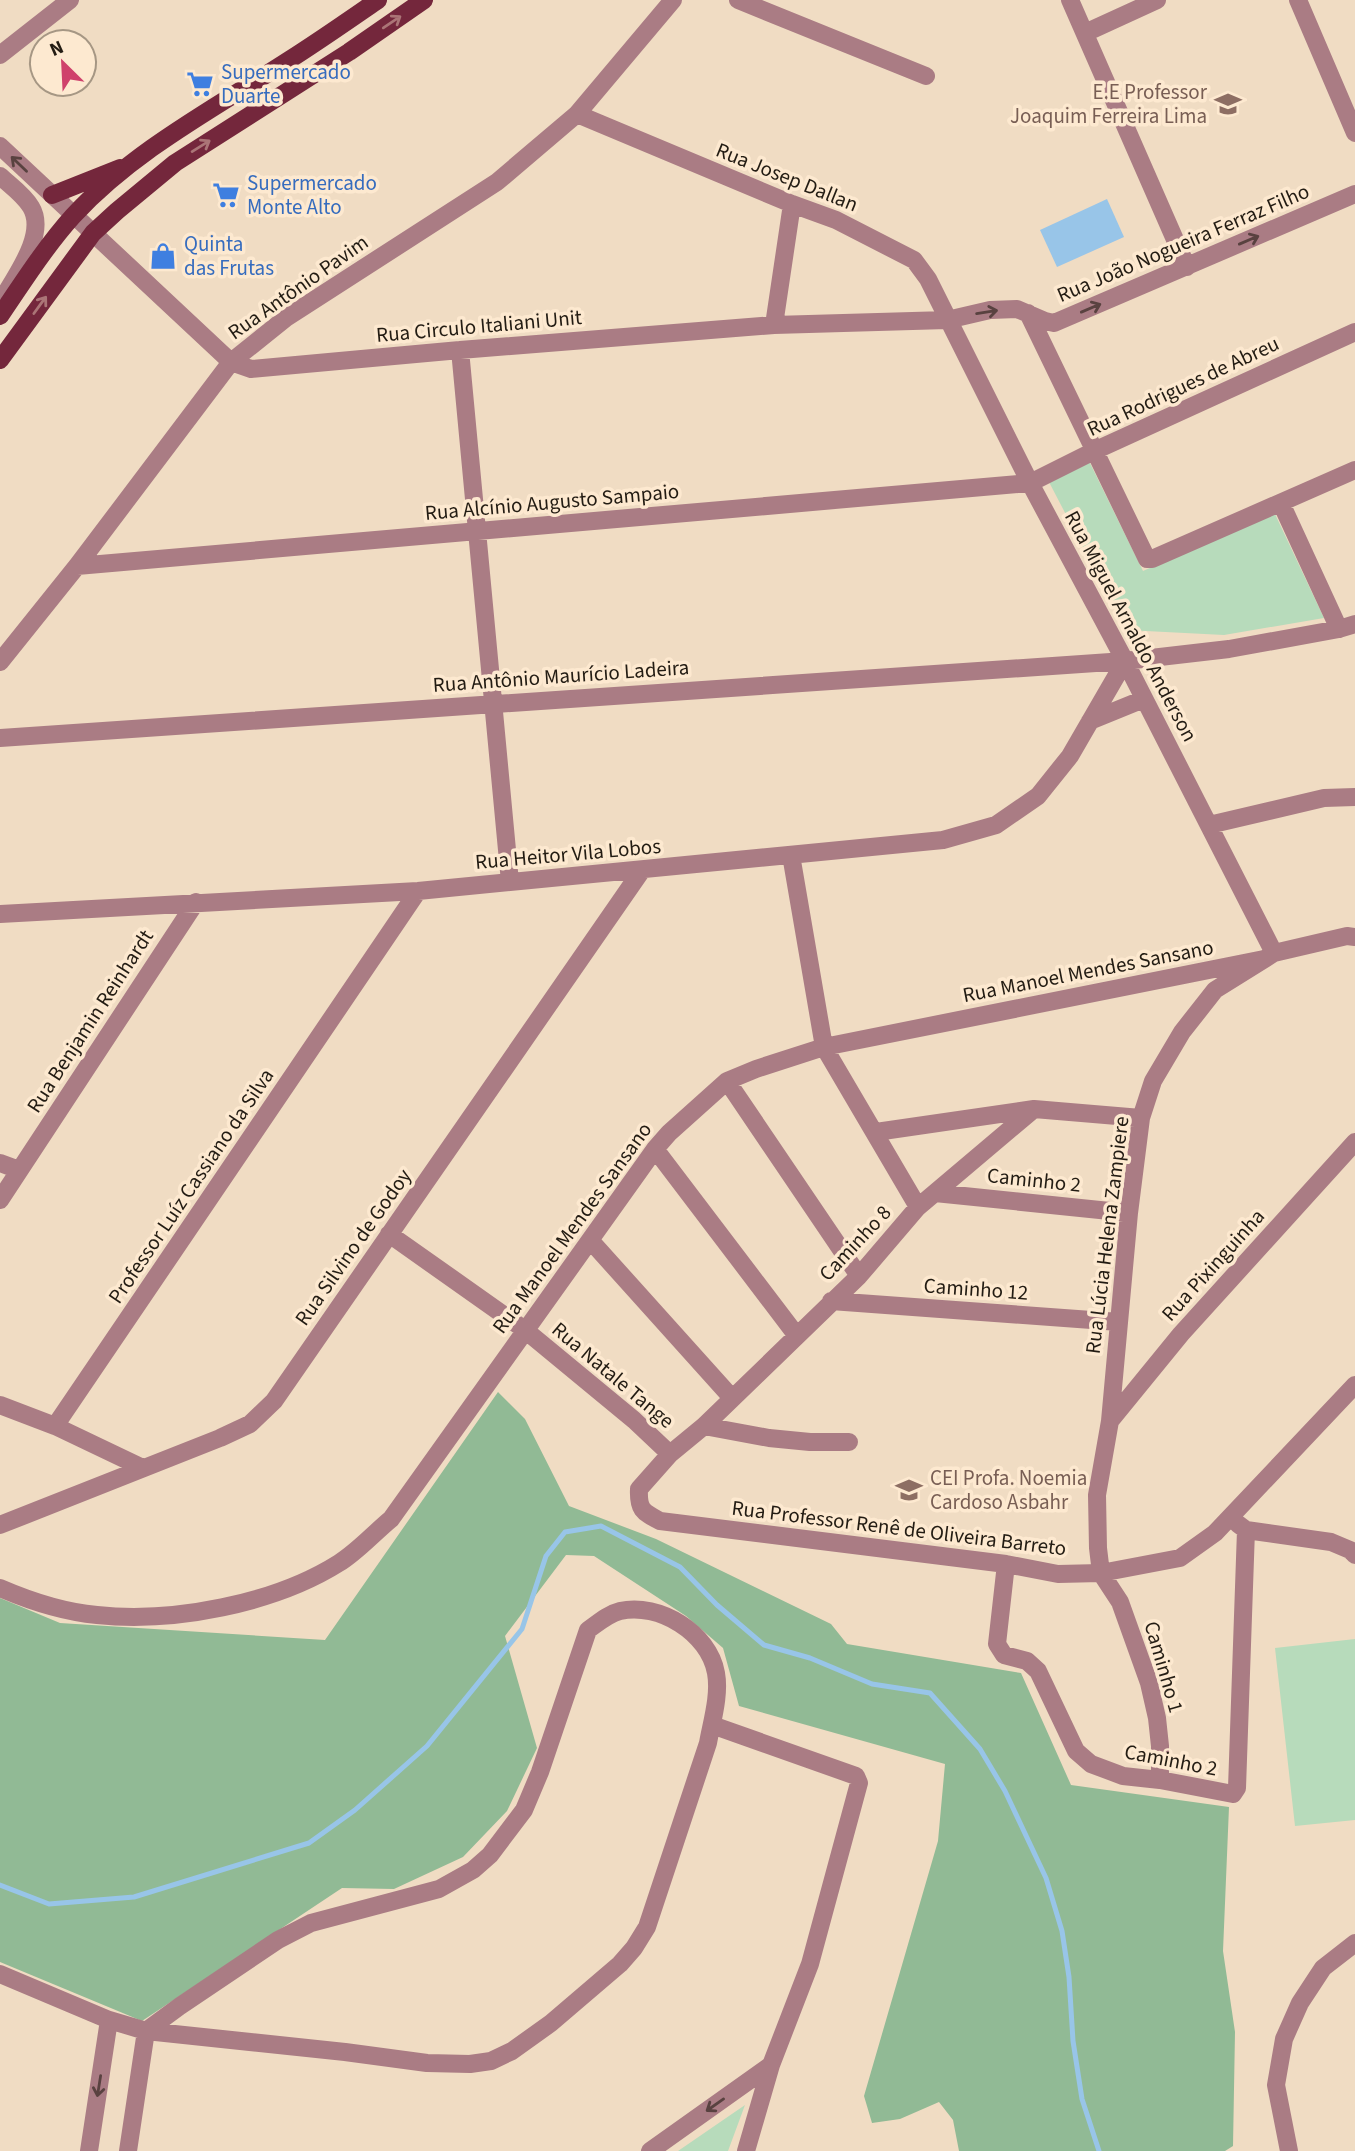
<svg xmlns="http://www.w3.org/2000/svg" width="1355" height="2151" font-family="'Source Sans 3',sans-serif">
<style>
.green{fill:#b7dbbb}
.forest{fill:#91ba95}
.water{fill:#98c5e8}
.lines{fill:none;stroke-linecap:round;stroke-linejoin:round}
.stream{stroke:#98c5e8;stroke-width:5}
.minor{stroke:#aa7c84;stroke-width:18}
.major{stroke:#74273c;stroke-width:18}
.oneway{stroke:#ab7577}
.oneway2{stroke:#594240}
.labels{text-anchor:middle;stroke-width:7;stroke-linejoin:round;paint-order:stroke}
.shop-label{font-size:21px;fill:#366cbe;stroke:#fde9d0;text-anchor:start}
.education-label{font-size:21px;fill:#785e54;stroke:#fde9d0;text-anchor:end}
.street-label{font-size:21px;fill:#231c13;stroke:#fde9d0}
</style>
<rect width="100%" height="100%" fill="#f0dcc3"/>
<path class="green" d="M1088,459l55,112 131,-59 50,106 -100,17 -98,-5 -77,-148z
M1355,1639v181l-60,6 -20,-178z
M745,2105l-17,46h-50z"/>
<path class="forest" d="M498,1392l27,27 44,87 87,33 175,85 16,20 174,29 50,112 158,22 -6,144 12,81 -2,114 -8,5h-266l-6,-31 -14,-18 -39,17 -28,4 -8,-27 74,-255 7,-77 -206,-58 -16,-58 -37,-32 -92,-60 -28,-1 -61,81 32,112 -30,63 -44,46 -69,32 -52,-1 -200,133 -142,-59v-364l60,25 265,17z"/>
<path class="water" d="M1107,199l17,38 -67,30 -17,-37z"/>
<g class="lines">
<path class="stream" d="M0,1885l49,19 85,-7 175,-54 46,-33 72,-64 95,-117 24,-73 19,-24 36,-6 79,41 37,38 47,40 46,13 62,26 58,9 50,56 25,42 41,87 16,53 7,46 4,64 9,58 17,52"/>
<path class="minor" d="M738,0l188,76
M1070,0l117,267
M1298,0l57,133
M1085,33l72,-33
M0,55l70,-55
M577,114l215,90 44,16 78,40 14,19 102,204 95,178 149,292
M0,146l231,216 20,7 209,-19 314,-25 173,-5 43,-10 27,-1 28,12 9,2 301,-129
M0,176c11,10 24,19 31,31 17,28 -18,72 -31,96
M1028,313l119,246h5l203,-89
M774,325l18,-121
M460,350l50,532
M1281,503l58,126
M77,566l953,-83 64,-32 261,-119
M0,662l77,-96 154,-204 55,-44 211,-136 80,-68 96,-114
M1090,721l54,-22
M0,738l1125,-77 104,-12 110,-20 16,-5
M1209,825l115,-27 31,-1
M791,855l33,192 94,160
M0,914l418,-23 525,-51 53,-15 42,-29 32,-40 55,-95
M727,1081l132,195
M1141,1118l-107,-9 -116,98 -59,69 -155,150 -34,28 -31,35c-1,21 4,23 21,32l346,43 52,10 43,-1 79,-15 35,-25 140,-148
M876,1132l158,-23
M655,1149l142,187
M0,1163l19,7
M935,1193l194,20
M0,1200l196,-298
M389,1234l136,96 109,90 36,34
M590,1240l142,158
M831,1301l288,21
M0,1405l55,21
M1110,1421l71,-87 174,-192
M704,1426l65,12 41,4h39
M143,1468l-88,-42 363,-535
M1238,1524l8,6 85,12 19,8 5,5
M0,1525l220,-87 30,-14 24,-23 368,-531
M1006,1564l-9,80 7,11 23,6 11,10 38,80 15,13 32,12 37,4 73,14 4,-6 9,-258
M0,1588c30,13 64,24 97,27 76,8 177,-11 242,-52 18,-11 35,-30 52,-44l264,-370 14,-16 58,-52 29,-12 68,-22 440,-88
M712,1725l144,51 3,7 -49,181 -39,101 -25,86
M1160,1780v-34l-3,-28 -8,-35 -29,-81 -19,-29 -3,-25 -1,-53 13,-74 19,-208 12,-95 12,-37 29,-49 33,-42 59,-37 73,-17 8,1
M0,1974l109,46 37,11 199,21 82,11 43,1 21,-3 21,-10 39,-28 69,-59 14,-16 13,-21 61,-184c4,-22 12,-48 8,-70 -7,-40 -57,-71 -96,-62 -12,3 -22,12 -32,19l-48,142 -16,38 -34,45 -17,15 -34,19 -128,34 -33,17 -98,66 -34,25
M89,2151l20,-131
M128,2151l18,-120
M650,2151l121,-86
M1289,2151l-13,-66 8,-46 16,-36 23,-35 32,-25"/>
<path class="major" d="M52,195l68,-27
M0,316c23,-34 46,-70 73,-100 61,-66 142,-108 216,-156 30,-19 60,-40 89,-60
M0,360l93,-127 24,-22 58,-48 174,-111 75,-52"/>
</g>
<defs><path id="oneway-shaft" d="M-6 0H5M1.5-3L5.5 0L1.5 3" fill="none" stroke-width="1.6" stroke-linecap="round" stroke-linejoin="round" transform="scale(1.75)"/></defs>
<g class="oneway">
<use href="#oneway-shaft" transform="translate(392 22) rotate(-34)"/>
<use href="#oneway-shaft" transform="translate(201 146) rotate(-32)"/>
<use href="#oneway-shaft" transform="translate(40 305) rotate(-54)"/>
</g>
<g class="oneway2">
<use href="#oneway-shaft" transform="translate(19 164) rotate(-136)"/>
<use href="#oneway-shaft" transform="translate(1249 240) rotate(-23)"/>
<use href="#oneway-shaft" transform="translate(1091 308) rotate(-23)"/>
<use href="#oneway-shaft" transform="translate(987 312) rotate(-9)"/>
<use href="#oneway-shaft" transform="translate(99 2086) rotate(99)"/>
<use href="#oneway-shaft" transform="translate(715 2105) rotate(145)"/>
</g>
<defs>
<symbol id="supermarket-bare" viewBox="-9 -9 18 18"><path d="M-6-5.5h2.5l.6 2H6L4.5 2H-2.5L-4.4-4H-6ZM-1.5 3.2a1.3 1.3 0 1 0 .1 0ZM3 3.2a1.3 1.3 0 1 0 .1 0Z" fill="#3f7fe0" stroke="#fde9d0" stroke-width="2.5" paint-order="stroke"/></symbol>
<symbol id="school-bare" viewBox="-9 -9 18 18"><path d="M0-5L7-2L0 1L-7-2ZM-4 1L0 2.5L4 1V4Q0 6-4 4Z" fill="#8d6e63" stroke="#fde9d0" stroke-width="2.5" paint-order="stroke"/></symbol>
<symbol id="shop-bare" viewBox="-9 -9 18 18"><path d="M-5-2.5h2.3a2.7 3.5 0 0 1 5.4 0H5L5.5 6h-11ZM-1.5-2.5h3a1.5 2.3 0 0 0-3 0Z" fill="#3f7fe0" stroke="#fde9d0" stroke-width="2.5" paint-order="stroke"/></symbol>
</defs>
<g fill-rule="evenodd">
<use href="#supermarket-bare" x="181" y="65" width="38" height="38"/>
<use href="#school-bare" x="1209" y="85" width="38" height="38"/>
<use href="#supermarket-bare" x="207" y="176" width="38" height="38"/>
<use href="#shop-bare" x="144" y="237" width="38" height="38"/>
<use href="#school-bare" x="890" y="1471" width="38" height="38"/>
</g>
<g class="labels">
<g class="shop-label">
<text x="221" y="79">Supermercado<tspan x="221" dy="24">Duarte</tspan></text>
<text x="247" y="190">Supermercado<tspan x="247" dy="24">Monte Alto</tspan></text>
<text x="184" y="251">Quinta<tspan x="184" dy="24">das Frutas</tspan></text>
</g>
<g class="education-label">
<text x="1207" y="99">E.E Professor<tspan x="1207" dy="24">Joaquim Ferreira Lima</tspan></text>
<text x="930" y="1485" text-anchor="start">CEI Profa. Noemia<tspan x="930" dy="24">Cardoso Asbahr</tspan></text>
</g>
<g class="street-label">
<text transform="translate(787 177) rotate(22)" y="7">Rua Josep Dallan</text>
<text transform="translate(1183 243) rotate(-23)" y="7">Rua João Nogueira Ferraz Filho</text>
<text transform="translate(298 287) rotate(-35)" y="7">Rua Antônio Pavim</text>
<text transform="translate(479 326) rotate(-5)" y="7">Rua Circulo Italiani Unit</text>
<text transform="translate(1183 386) rotate(-25)" y="7">Rua Rodrigues de Abreu</text>
<text transform="translate(552 502) rotate(-5)" y="7">Rua Alcínio Augusto Sampaio</text>
<text transform="translate(1131 626) rotate(62)" y="7">Rua Miguel Arnaldo Anderson</text>
<text transform="translate(561 676) rotate(-4)" y="7">Rua Antônio Maurício Ladeira</text>
<text transform="translate(568 854) rotate(-5)" y="7">Rua Heitor Vila Lobos</text>
<text transform="translate(1088 971) rotate(-11)" y="7">Rua Manoel Mendes Sansano</text>
<text transform="translate(90 1021) rotate(-57)" y="7">Rua Benjamin Reinhardt</text>
<text transform="translate(1034 1180) rotate(6)" y="7">Caminho 2</text>
<text transform="translate(191 1186) rotate(-56)" y="7">Professor Luíz Cassiano da Silva</text>
<text transform="translate(572 1228) rotate(-54)" y="7">Rua Manoel Mendes Sansano</text>
<text transform="translate(1107 1235) rotate(-83)" y="7">Rua Lúcia Helena Zampiere</text>
<text transform="translate(855 1243) rotate(-47)" y="7">Caminho 8</text>
<text transform="translate(353 1247) rotate(-55)" y="7">Rua Silvino de Godoy</text>
<text transform="translate(1213 1265) rotate(-48)" y="7">Rua Pixinguinha</text>
<text transform="translate(976 1289) rotate(4)" y="7">Caminho 12</text>
<text transform="translate(613 1375) rotate(40)" y="7">Rua Natale Tange</text>
<text transform="translate(899 1528) rotate(7)" y="7">Rua Professor Renê de Oliveira Barreto</text>
<text transform="translate(1164 1667) rotate(74)" y="7">Caminho 1</text>
<text transform="translate(1171 1760) rotate(11)" y="7">Caminho 2</text>
</g>
</g>
<g transform="translate(63 63) rotate(336)"><circle r="33" fill="#fde9d0" stroke="#a69784" stroke-width="2"/>
<path d="M0-5L12 26L0 18L-12 26Z" fill="#cf416b"/>
<text y="-10" font-size="19" font-weight="bold" text-anchor="middle" fill="#231c13">N</text>
</g>
</svg>
